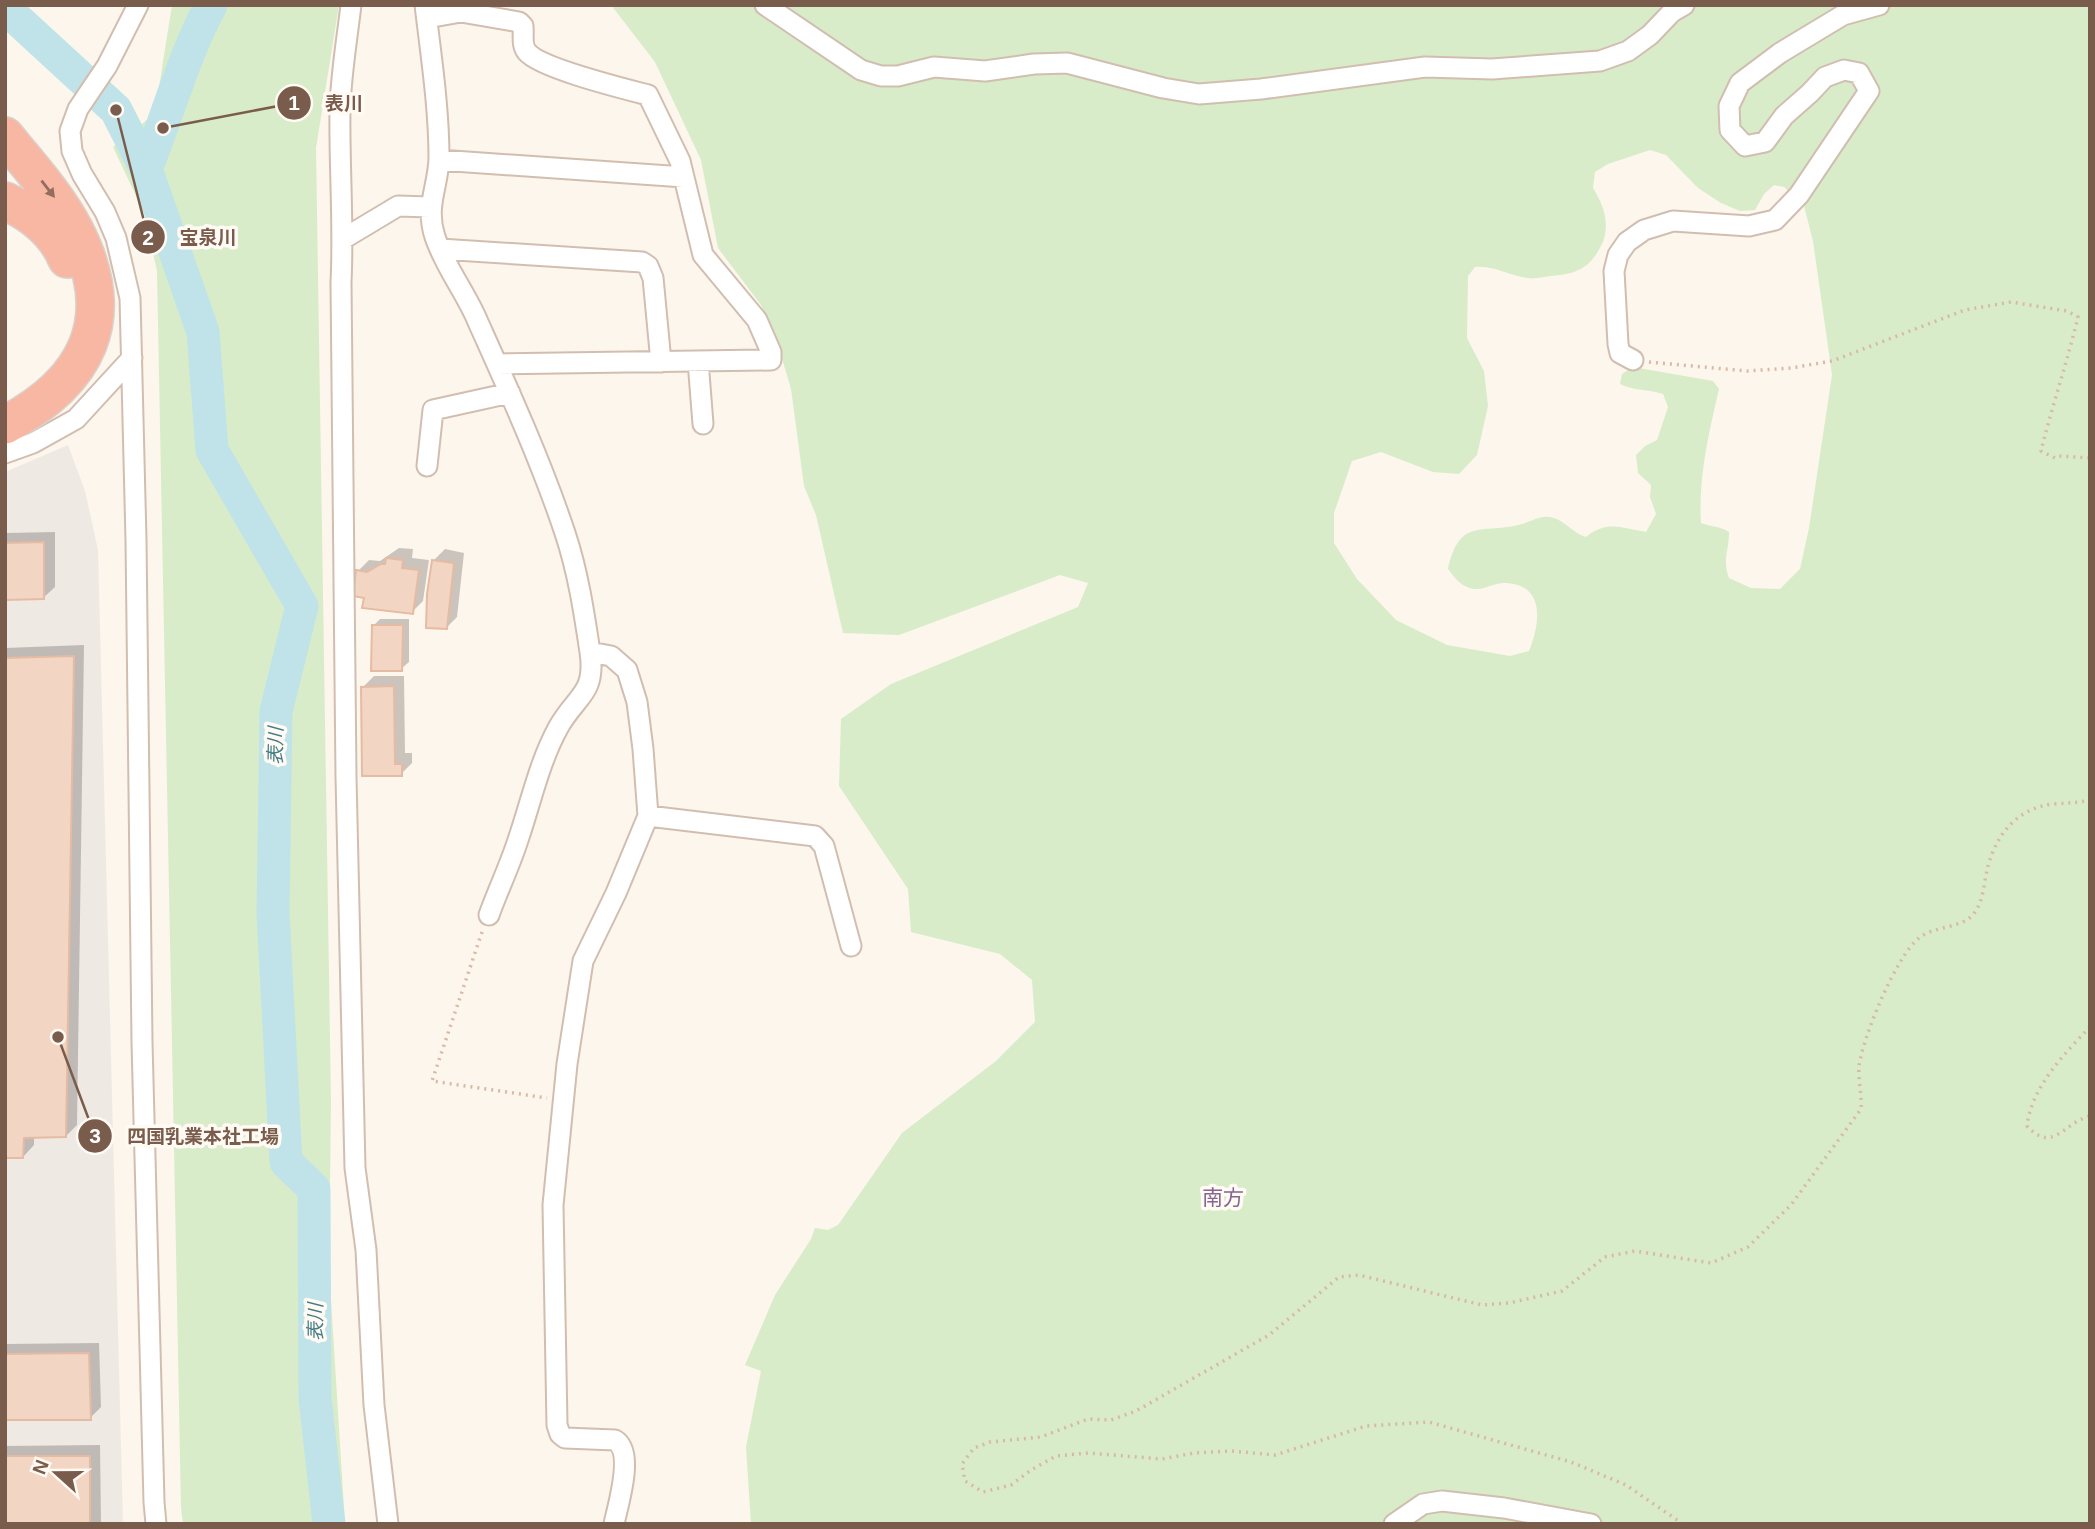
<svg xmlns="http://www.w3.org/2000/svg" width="2095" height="1529" font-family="Arial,'Noto Sans JP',sans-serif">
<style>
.industrial{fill:#efe9e4}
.green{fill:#d8ecc9;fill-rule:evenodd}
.shadow{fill:#0003}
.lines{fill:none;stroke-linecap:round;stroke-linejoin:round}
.river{stroke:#bfe3e8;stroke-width:33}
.building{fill:#f3d5c3;stroke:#e6bba3;stroke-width:2}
.street-casing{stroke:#d1beb0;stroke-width:23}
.highway-casing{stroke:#dad1cd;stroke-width:40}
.path{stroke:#d9b8a5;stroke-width:3.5;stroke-dasharray:2 5;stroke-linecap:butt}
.street{stroke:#fff;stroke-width:19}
.highway{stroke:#f7b7a3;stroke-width:37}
.oneway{fill:#936e5e}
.labels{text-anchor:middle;stroke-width:7;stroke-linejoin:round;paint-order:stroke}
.water-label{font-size:19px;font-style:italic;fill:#437c86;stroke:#fffaf3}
.quarter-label{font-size:21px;fill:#846695;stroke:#fffaf3}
.leader{fill:none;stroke:#7a5c4d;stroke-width:2.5}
.callout-dot{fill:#7a5c4d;stroke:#fffaf3;stroke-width:2.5}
.mark-label{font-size:21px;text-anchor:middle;font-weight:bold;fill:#fff}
.callout-label{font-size:19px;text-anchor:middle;font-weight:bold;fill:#7a5c4d;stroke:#fffaf3;stroke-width:7;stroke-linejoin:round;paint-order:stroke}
</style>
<rect width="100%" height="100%" fill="#fdf6ec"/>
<path class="industrial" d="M68,445l17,46 13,59 25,974h-118v-1052z"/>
<path class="green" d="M172,5h167l-23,143 15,954 -2,166 16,256h-162l-2,-16 -24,-1237 -13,-58 -31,-66 35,-28 8,-13z
M611,5h1479v1519h-1339l-5,-77 15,-76 -16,-6 30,-70 36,-56 4,-11 13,2 10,-5 64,-92 94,-72 39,-39 -3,-42 -32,-26 -89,-22 -3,-43 -69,-103 2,-67 50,-35 187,-77 10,-24 -28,-8 -161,60 -56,-2 -27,-118 -12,-29 -13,-97 -15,-51 -15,-33 -43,-57 -17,-88 -46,-98zM1650,150l16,5 32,33 23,15 19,8 15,-1 9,-16 10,-9 10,2 20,19 9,35 19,134 -23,153 -9,41 -20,20 -29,-1 -22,-10c-7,-19 0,-26 0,-46 -9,-6 -18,-5 -28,-9 -3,-45 8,-91 18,-134l-6,-8 -80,-14 -11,7 -2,10c14,7 28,5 43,10l5,13 -11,33 -12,6 -9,9 2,18 13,12 -1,12 6,17 -10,18c-25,-4 -39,-12 -60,5 -13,-4 -20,-15 -32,-19 -12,-4 -21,3 -32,6 -40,11 -62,-8 -74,45 7,9 13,18 26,20 10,1 21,-7 32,-6 40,2 34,41 23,68l-19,5 -63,-11 -51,-25 -39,-41 -23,-36v-30l18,-52 29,-9 52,20 26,2 18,-19 11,-49 -4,-35 -17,-33 1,-62 7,-9c19,-2 34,9 53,11 7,1 15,-1 22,-2 26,-2 40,-7 52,-32 9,-20 1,-40 -9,-56l2,-16 13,-8z"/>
<path class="shadow" d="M55,532v55l-12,11h-38v-65z
M399,548l14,1 -1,9 17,2 -6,41 -11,11 -46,-16 -8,-25 11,-11 11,1z
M445,549l19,4 -7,64 -11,11 -12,-68z
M380,619h29v43l-8,7 -28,-43z
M84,645l-7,480 -11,11h-32v9l-11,12 -18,-1v-508z
M374,676h30l1,77h7v10l-11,11 -37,1 -1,-88z
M99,1343l2,64 -11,11h-85v-74z
M100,1445l1,79h-96v-78z"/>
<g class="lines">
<path class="river" d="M5,8l111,102 30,59 57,163 9,118 90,156 -26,105 -3,202 13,249 28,27 1,209 14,126
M146,169c22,-54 37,-112 65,-164"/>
</g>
<path class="building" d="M44,542v57l-39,1v-57z
M386,558l17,2 -1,8 17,2 -6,44 -51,-6 2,-10 -11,-2 3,-26 11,2 14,-8h4z
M432,560l22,3 -7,66 -21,-1 1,-34z
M372,625h31l-1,46h-31z
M74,656l-8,481 -42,1 -1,20h-18v-500z
M394,686l1,78h7v12h-40l-1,-89z
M89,1353l2,67h-86v-66z
M5,1456h85v68h-85z"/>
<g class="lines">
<defs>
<path id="street" d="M138,5l-31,61 -29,43 -8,22 2,20 10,23 23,38 11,26 14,60 6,242 6,502 12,460 2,22
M351,5c-4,34 -10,69 -11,103 -1,58 4,116 1,174l5,495 9,391 11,82 8,155 14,119
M425,5c6,51 14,102 14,154 -1,28 -14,48 -4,78 10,30 31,56 43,85 31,69 63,139 87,211 13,39 19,79 25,119l21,4 16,14 10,32 6,47 5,67 -32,77 -33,68 -16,103 -14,141 4,220 3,9 5,4 50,2c20,12 3,64 -1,84
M765,5l96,65 20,6h17l36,-9 51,4 49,-7 33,-1 96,25 36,6 62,-5 164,-22 67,2 108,-8 28,-10 22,-16 22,-23 12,-7
M427,18l34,-6 58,10 4,4c1,8 -2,19 4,26 13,16 98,37 121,43l32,66 23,94 54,65 14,32v8l-274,4
M439,160l245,17
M343,239l55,-33 32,1
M440,249l202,13 6,4 5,12 8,84
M1633,360l-13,-7 -2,-9 -4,-73 4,-16 9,-13 17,-12 29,-9 76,5 26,-6 24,-25 70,-104 -10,-18 -15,-3 -19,7 -15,16 -26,23 -19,26 -20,4 -15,-16 -1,-24 11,-23 40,-30 63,-38 36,-10
M698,361l5,63
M5,453l28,-10 43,-24 56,-61
M427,466l6,-56 77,-17
M648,816l167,20 9,10 27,100
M489,915c9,-25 21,-50 29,-75 13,-38 21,-77 40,-112 18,-33 38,-33 32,-76
M1394,1524l29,-20 19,-3 62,7 87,16"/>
<path id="highway" d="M5,136c25,31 52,60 70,95 45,88 12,151 -70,194
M5,201c27,12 50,30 62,58"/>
</defs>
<use href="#street" class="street-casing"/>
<use href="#highway" class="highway-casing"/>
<path class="path" d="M1649,362l98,9 44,-3 41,-7 133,-51 46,-8 56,9 11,6c-11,46 -26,89 -37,134l14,7 4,-2 31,2
M482,932l-50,149 115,17
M2090,1027c-26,27 -59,61 -63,99 26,28 36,-3 63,-10
M1683,1524l-57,-39 -55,-23 -142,-40 -63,4 -91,29 -44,-4 -37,2 -32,6 -74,-6 -32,3 -25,14 -20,15 -28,7 -18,-11 -3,-17 12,-16 16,-6 51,-5 47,-18 23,1 25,-9 133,-76 70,-58 20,-2 123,30 27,-2 53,-12 43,-34 30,-6 76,12 37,-16 43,-42 70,-96c1,-15 -3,-29 -2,-43 4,-29 37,-110 60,-128 16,-13 45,-9 56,-26 9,-13 9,-31 13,-46 9,-33 30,-58 65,-62 13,-1 24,-1 37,-4"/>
<use href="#street" class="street"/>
<use href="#highway" class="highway"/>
</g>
<defs><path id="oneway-solid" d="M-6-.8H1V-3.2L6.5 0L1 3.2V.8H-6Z" transform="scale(1.75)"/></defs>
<use class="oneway" href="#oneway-solid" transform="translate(48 189) rotate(52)"/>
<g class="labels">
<g class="water-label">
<text transform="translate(275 746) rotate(-89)" y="7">表川</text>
<text transform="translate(315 1322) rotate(-90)" y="7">表川</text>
</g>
<g class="quarter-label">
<text x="1223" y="1205">南方</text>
</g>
</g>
<path class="leader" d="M163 128L294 103M116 110L148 237M58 1037L95 1136"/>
<g class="callout-dot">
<circle cx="163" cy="128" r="7"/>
<circle cx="116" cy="110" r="7"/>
<circle cx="58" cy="1037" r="7"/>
<circle cx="294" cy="103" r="18"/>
<circle cx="148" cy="237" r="18"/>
<circle cx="95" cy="1136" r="18"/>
</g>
<g class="mark-label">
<text x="294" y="110">1</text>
<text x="148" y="245">2</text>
<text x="95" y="1143">3</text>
</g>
<g class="callout-label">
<text x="344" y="110">表川</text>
<text x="208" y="244">宝泉川</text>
<text x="203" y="1143">四国乳業本社工場</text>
</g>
<rect width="2095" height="1529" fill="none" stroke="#7a5c4d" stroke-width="14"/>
<g transform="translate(56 1473) rotate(291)" stroke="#fffaf3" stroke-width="5" paint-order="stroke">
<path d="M0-5L12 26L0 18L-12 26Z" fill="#7a5c4d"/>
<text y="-10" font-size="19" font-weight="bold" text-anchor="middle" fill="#7a5c4d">N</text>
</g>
</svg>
